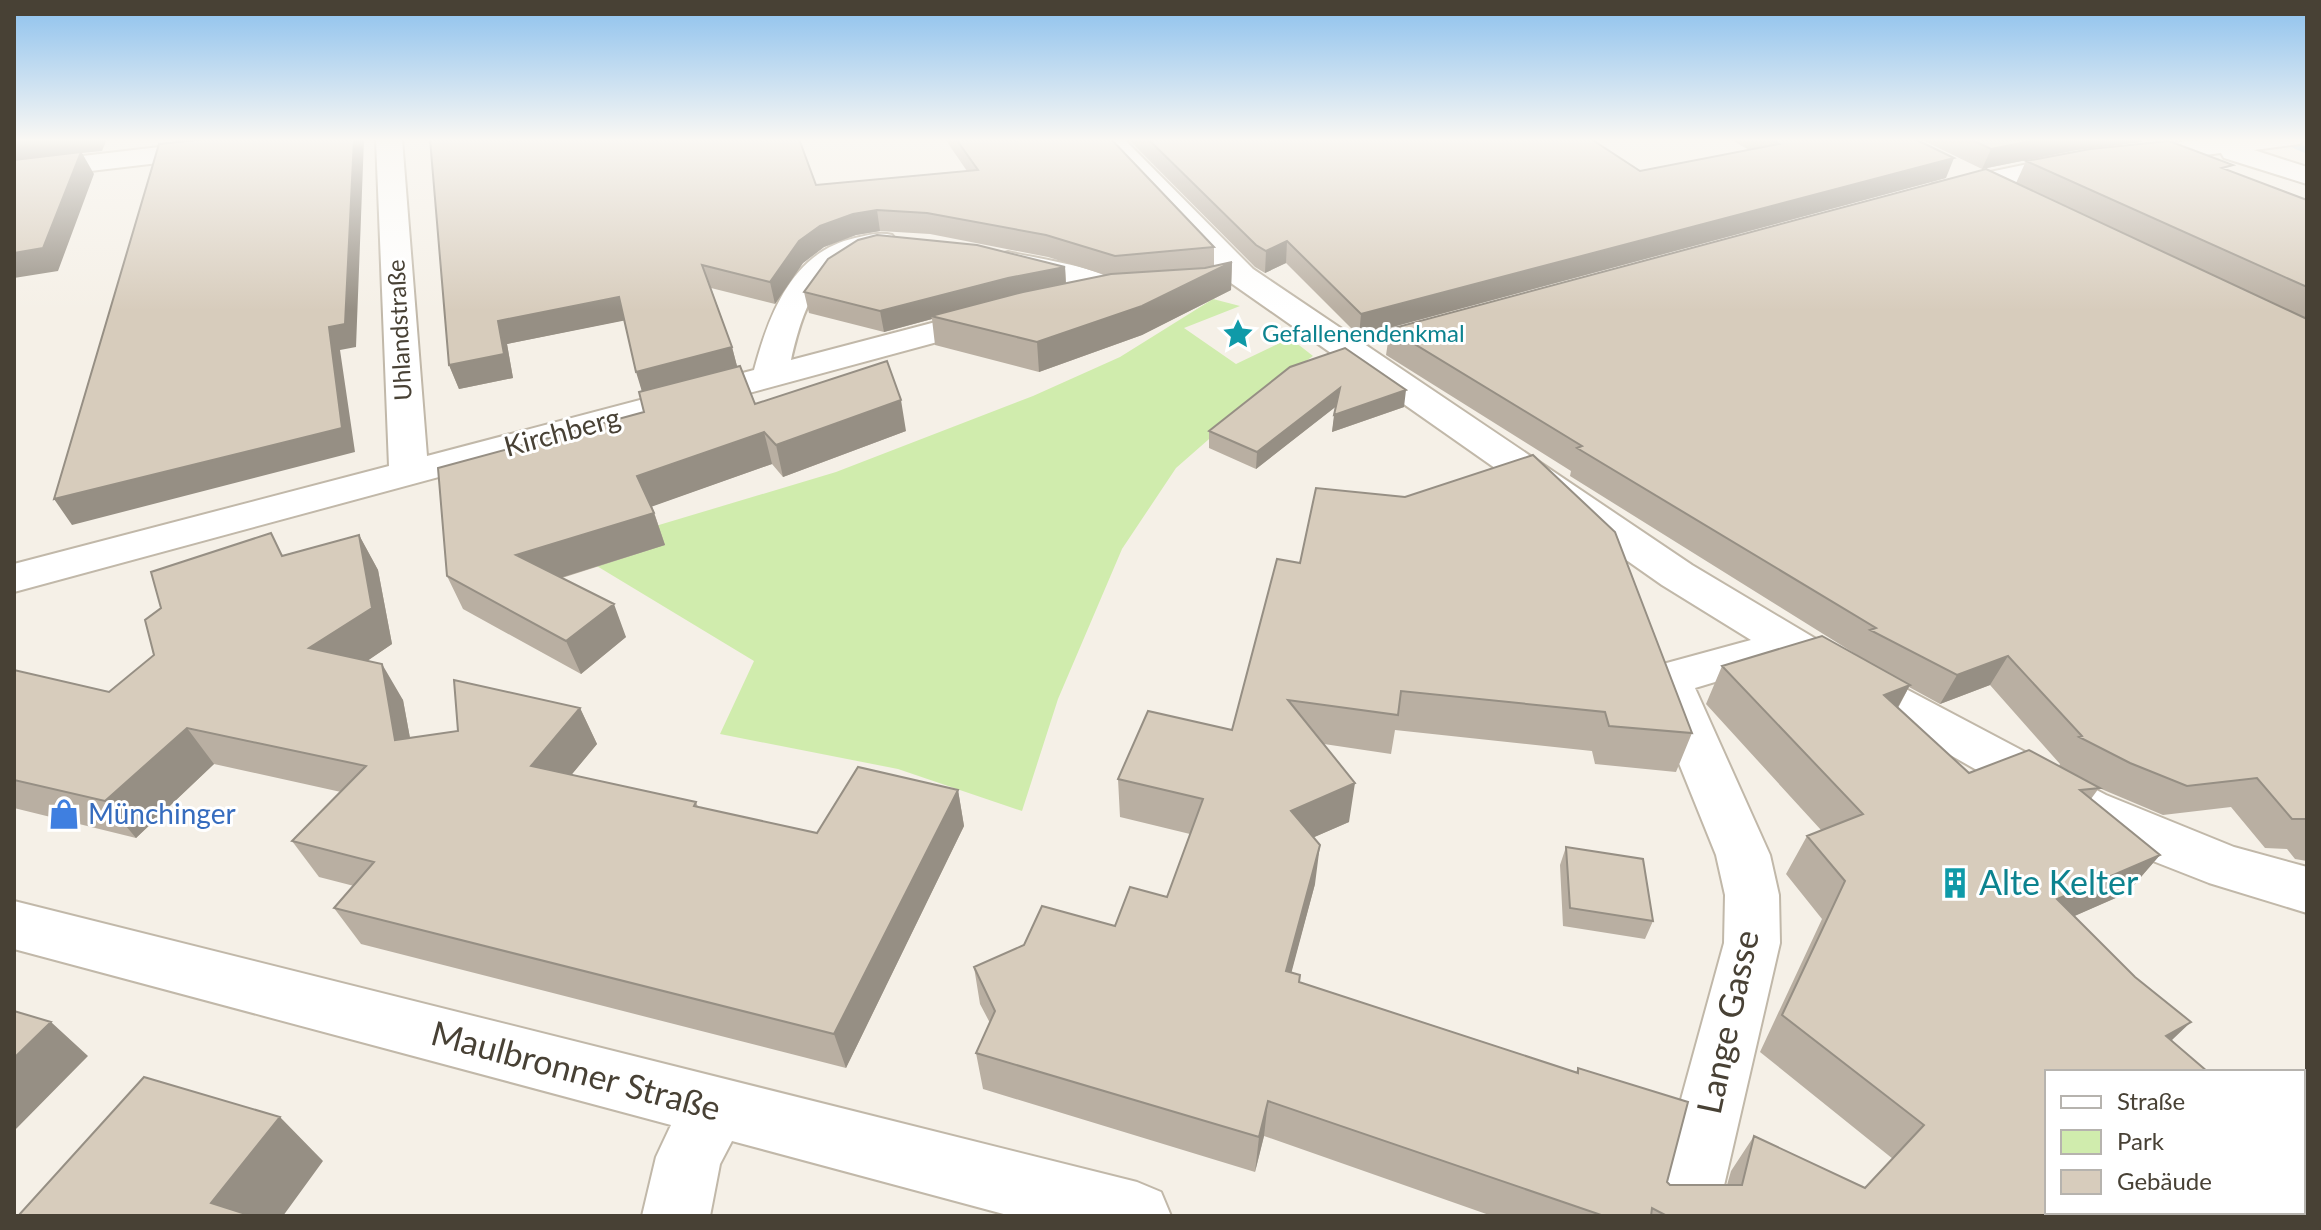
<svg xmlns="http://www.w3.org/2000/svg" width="2321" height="1230" font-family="Lato,sans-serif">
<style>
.green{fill:#d0ecad}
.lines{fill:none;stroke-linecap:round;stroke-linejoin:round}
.stream{fill:#9fd3f5;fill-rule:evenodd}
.minor-casing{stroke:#c1b8a9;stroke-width:4}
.minor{fill:#fff;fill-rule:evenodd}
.wall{fill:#b9afa2;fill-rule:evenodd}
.shaded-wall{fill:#968f84}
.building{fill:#d7ccbc;stroke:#968f84;stroke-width:2}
.labels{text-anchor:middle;stroke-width:6;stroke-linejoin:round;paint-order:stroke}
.far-street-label{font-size:24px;fill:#484135;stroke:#fff}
.far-culture-label{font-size:24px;fill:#0d838f;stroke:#fff;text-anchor:start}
.street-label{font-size:28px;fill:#484135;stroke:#fff}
.shop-label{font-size:28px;fill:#366cbe;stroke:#fff;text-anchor:start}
.near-culture-label{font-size:34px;fill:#0d838f;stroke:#fff;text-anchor:start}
.near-street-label{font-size:34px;fill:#484135;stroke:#fff}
</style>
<rect width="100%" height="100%" fill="#f5f0e7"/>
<path class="green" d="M1213,299l27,7 -56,22 52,36 54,-26 23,18 -48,34 -89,78 -54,81 -64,150 -36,112 -124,-42 -178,-35 34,-73 -182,-110 264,-79 197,-76 87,-39z"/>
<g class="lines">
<path class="stream" d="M2273,139h14l20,8v7z"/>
<defs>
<path id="minor" d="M228,139h79l-4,5 -9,3 -280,33v-16z
M376,139h26l25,317 327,-86c15,-56 38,-118 101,-132 13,-3 25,-6 37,-3l5,6 -5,6c-70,18 -85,44 -101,113l198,-52 11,3 5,7 -5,7 -986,267v-28l375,-98z
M1097,139h27l129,130 439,296 161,96 253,134 128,52 73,20v46l-98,-30 -74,-29 -65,-31 -285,-162 -90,27 75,167 9,40 1,48 -63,273h-68l75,-273 1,-48 -9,-40 -71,-176 7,-12 99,-27 -89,-55 -431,-302z
M2207,139h97l-4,5 -46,6 53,17v17l-83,-26 -3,-5 -150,18 -129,27 -10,-2 -4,-6 4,-6 139,-29z
M1008,252c29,7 102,15 119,39l-5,7 -11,2 -33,-13 -81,-20 -4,-6 4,-6z
M14,901l1123,281 24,10 10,24h-160l-279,-75 -12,23 -10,52h-68l14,-59 15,-32 -657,-176z"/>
</defs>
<use href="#minor" class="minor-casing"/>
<use href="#minor" class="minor"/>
</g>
<path class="wall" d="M945,139h166l103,108v19l18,-4 -1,28 -89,45 -103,37 -104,-27 -3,-26 -48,13 -75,-19 -5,-21 261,-25 1,16 40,-8 -58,-18 -118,-23 -50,-3 -24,4 -32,12 -21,16 -28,41 -64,-16 21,59 5,19 18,38 151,27 -123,46 -11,-13 -120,42 13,39 -103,33 64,59 -45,37 -118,-65 -16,-33 197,-164 -2,-21 -18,-71 -117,24 6,34 -54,11 -10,-24 367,-180 151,-14z
M1128,139h463l49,32 109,-21 -19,-11h185l31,39 -587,158 -73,-73 -21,10 -10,-6z
M1920,139h223l-2,3 -64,8 -95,19z
M2026,161l204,10 77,29v661l-12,-2 -8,-10 -22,-1 -34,-41 -68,8 -64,-27 -8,11 69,56 -33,38 -53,23 -27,156 260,144h-815l-228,-80 -9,36 -272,-83 -7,-36 14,-30 -10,-19 -6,-37 141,-41 52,-29 23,-63 -70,-17 -2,-38 114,-49 45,-171 415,174 -16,39 -81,-8 -3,-13 -197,-21 -4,24 -67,-10 25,78 -35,15 1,47 -24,88 9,10 276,90 2,-4 92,117h57l4,-14 23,-35 111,52 28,-29 -133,-107 62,-133 -36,-45 21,-38 14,-6 -115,-126 16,-38 135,-11 -287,-179 1,-5 -185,-116 4,-26 626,-146zM1990,685l70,79 -1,2 -90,7 -71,-65 11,-21 31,17z
M1290,367l114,40 -72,25 4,-26 -80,63 -47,-21v-17z
M359,535l19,35 14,74 -25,17 36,39 7,38 48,-7 122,-23 17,36 -26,31 125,27 2,5 119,26 141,-43 6,36 -118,242 -485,-124 -27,-36 20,-22 -35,-9 -27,-36 49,-49 -127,-28 -78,74 -122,-30v-138l95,22 45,-37 7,-47 123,-53z
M1566,847l87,74 -8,18 -82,-13 -3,-61z"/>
<path class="shaded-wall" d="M14,139h93l-5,12 -20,2 12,21 -36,97 -44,7z
M174,139h28l-26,3z
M354,139h10l-8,208 -16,3 15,102 -283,73 -18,-26z
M2042,139h101l-2,3 -64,8 -95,19 9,-20z
M1954,158l-8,20 -587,158 2,-22z
M877,210l3,21 -24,4 -32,12 -21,16 -28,41 -5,-22 29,-41 21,-15 33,-12z
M1287,241l-1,22 -21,10 1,-22z
M1232,262l-1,28 -89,45 -103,37 -2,-30z
M1065,267l1,20 -135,29 1,3 -48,13 -4,-21 128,-33z
M619,297l8,23 -120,24 6,34 -54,11 -10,-24 49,-44z
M732,347l6,23 -95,25 -7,-23z
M1340,388l-2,17 -82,64 1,-17z
M1406,390l-2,17 -72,25 2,-17z
M901,400l5,31 -123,46 -7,-32z
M764,432l8,32 -124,44 -11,-32z
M654,513l11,32 -134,42 -15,-32z
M359,535l19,35 14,74 -60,41 -23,-37z
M614,604l12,33 -45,37 -15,-33z
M2008,656l-18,29 -50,19 17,-29z
M382,664l21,36 14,76 -22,-36z
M1910,685l-21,38 -5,-28z
M580,708l17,36 -48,58 -18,-36z
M187,728l27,36 -78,74 -31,-37z
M1355,783l-6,39 -62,27 4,-38z
M958,790l6,36 -118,242 -12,-34z
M1320,845l-5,39 -33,124 4,-37z
M2160,855l-33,38 -100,44 30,-38z
M51,1022l37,34 -74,75v-73z
M2191,1022l-38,36 13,-22z
M1268,1101l-4,35 -9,36 4,-35z
M280,1117l43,44 -40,55h-57l-15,-13z"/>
<path class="building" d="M206,139h148l-9,185 -16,3 13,101 -288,71 105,-355z
M430,139h369l17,46 162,-15 -22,-31h155l103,108 -99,9 -69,-21 -119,-22 -50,-3 -24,4 -33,12 -21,15 -29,41 -68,-17 30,82 -96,25 -17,-75 -121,24 6,33 -55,11z
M1148,139h443l49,32 139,-27 -9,-5h145l39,19 -593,156 -74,-73 -21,10 -10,-6z
M1970,139h72l-51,10z
M2169,141l64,24 -11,3 85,32v87l-281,-126 64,-12z
M81,152l-38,96 -29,5v-93z
M1986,169l321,150v500h-15l-35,-41 -70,8 -57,-23 -51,-26 3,-1 -74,-80 -51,19 -87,-45 6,-2 -299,-180 5,-2 -192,-117z
M877,235l100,10 88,22 -57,11 -128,33 -76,-19 24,-33 30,-19z
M1232,262l-90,44 -105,36 -106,-26 92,-24 88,-18 94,-6z
M1345,348l61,42 -72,25 6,-27 -83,64 -48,-21 81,-64z
M887,361l14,39 -125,45 -12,-13 -127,44 17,37 -138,42 98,49 -48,37 -119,-65 -9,-108 206,-56 -5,-20 101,-26 15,38z
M1533,455l82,77 77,201 -83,-7 -4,-14 -204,-21 -3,24 -110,-15 67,83 -64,28 29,34 -34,126 14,4 -1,7 279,91v-5l110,34 -21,80 3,3h72l12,-49 111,52 59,-63 -142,-110 63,-134 -38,-45 56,-22 -141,-148 100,-30 88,49 -26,10 85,78 60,-23 71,38 -20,2 80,65 -103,44 78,78 56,45 -25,14 42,36h-161v140h256v-13l4,4v13h-640l-15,-8 -1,8h-47l-336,-115 -9,36 -283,-84 19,-42 -21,-44 50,-22 18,-39 73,20 15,-39 37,10 36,-98 -85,-20 30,-68 84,19 45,-171 23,4 16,-75 89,9z
M271,533l11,23 77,-21 13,73 -63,40 73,16 13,76 63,-9 -4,-51 126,28 -49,58 165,36 -2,4 123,27 41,-66 100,23 -124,244 -500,-126 40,-46 -82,-21 74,-75 -179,-38 -82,73 -91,-21v-110l95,22 45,-37 -9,-35 16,-12 -10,-36z
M1566,847l77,12 10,62 -83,-13z
M14,1011l37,11 -37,36z
M144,1077l136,40 -69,86 41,13h-234z"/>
<linearGradient id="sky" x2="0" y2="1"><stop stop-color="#8bc0ed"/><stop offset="0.45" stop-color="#faf8f4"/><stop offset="1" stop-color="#faf8f4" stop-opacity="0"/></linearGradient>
<rect width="2321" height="311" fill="url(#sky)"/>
<defs>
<symbol id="sight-bare" viewBox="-9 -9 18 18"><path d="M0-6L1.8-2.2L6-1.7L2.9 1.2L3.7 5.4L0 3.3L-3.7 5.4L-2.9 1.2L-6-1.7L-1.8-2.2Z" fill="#0f9aa8" stroke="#fff" stroke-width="2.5" paint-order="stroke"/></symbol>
<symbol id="shop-bare" viewBox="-9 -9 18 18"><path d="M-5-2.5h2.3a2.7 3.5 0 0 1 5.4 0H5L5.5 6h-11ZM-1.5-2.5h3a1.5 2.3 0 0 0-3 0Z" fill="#3f7fe0" stroke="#fff" stroke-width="2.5" paint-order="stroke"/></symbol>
<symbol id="building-bare" viewBox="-9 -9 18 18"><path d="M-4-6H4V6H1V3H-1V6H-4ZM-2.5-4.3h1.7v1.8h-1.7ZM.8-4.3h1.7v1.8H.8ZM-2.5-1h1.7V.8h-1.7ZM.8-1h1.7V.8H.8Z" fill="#0f9aa8" stroke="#fff" stroke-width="2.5" paint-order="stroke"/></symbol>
</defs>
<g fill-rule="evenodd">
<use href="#sight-bare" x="1216" y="312" width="44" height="44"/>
<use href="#shop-bare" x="42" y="792" width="44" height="44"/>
<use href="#building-bare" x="1933" y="861" width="44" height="44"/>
</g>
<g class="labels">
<g class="far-street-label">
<text transform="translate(400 330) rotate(-93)" y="8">Uhlandstraße</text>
</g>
<g class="far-culture-label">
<text x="1262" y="342">Gefallenendenkmal</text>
</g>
<g class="street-label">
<text transform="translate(562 432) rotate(-15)" y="10">Kirchberg</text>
</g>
<g class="shop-label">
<text x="88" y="824">Münchinger</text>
</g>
<g class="near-culture-label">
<text x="1979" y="895">Alte Kelter</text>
</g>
<g class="near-street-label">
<text transform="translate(1728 1022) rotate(-78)" y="12">Lange Gasse</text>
<text transform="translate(576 1071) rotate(15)" y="12">Maulbronner Straße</text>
</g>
</g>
<rect width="2321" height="1230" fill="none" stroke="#484135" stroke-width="32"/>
<rect x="2045" y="1070" width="260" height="144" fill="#ffffff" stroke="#b6b3ae" stroke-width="2"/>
<rect x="2061" y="1096" width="40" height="12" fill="#ffffff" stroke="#b6b3ae" stroke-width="2"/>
<text x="2117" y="1110" font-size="24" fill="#484135">Straße</text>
<rect x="2061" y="1130" width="40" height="24" fill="#d0ecad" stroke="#b6b3ae" stroke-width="2"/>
<text x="2117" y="1150" font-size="24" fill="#484135">Park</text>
<rect x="2061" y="1170" width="40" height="24" fill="#d7ccbc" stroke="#b6b3ae" stroke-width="2"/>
<text x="2117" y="1190" font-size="24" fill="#484135">Gebäude</text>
</svg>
